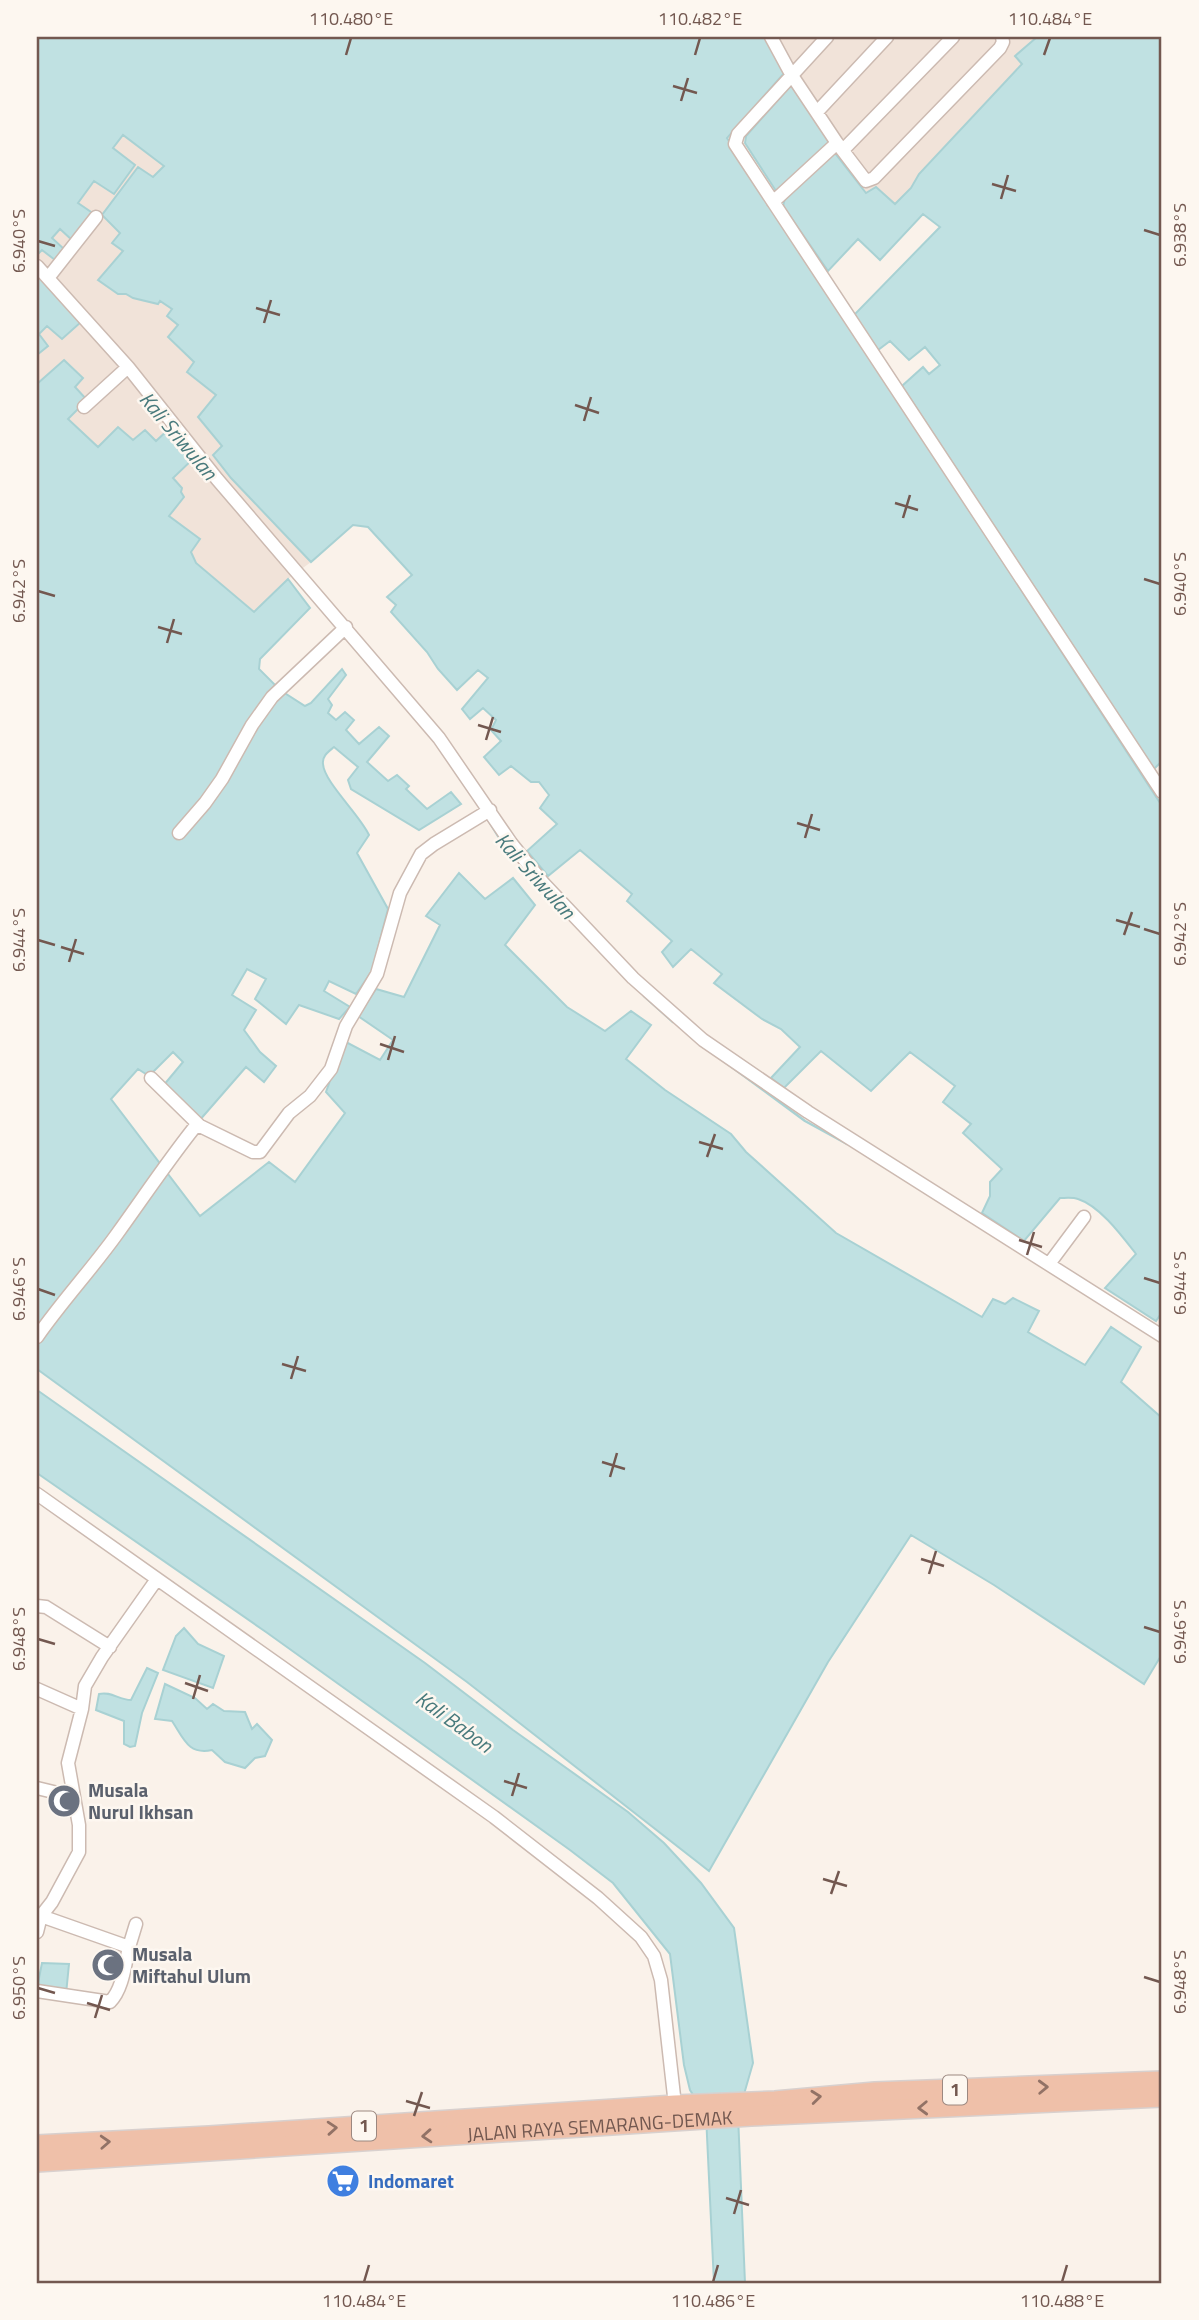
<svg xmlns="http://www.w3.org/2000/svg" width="1199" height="2320" font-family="'Titillium Web',sans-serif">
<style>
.residential{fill:#f1e3d9}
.water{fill:#c0e1e2;stroke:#a8d1d3;stroke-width:2}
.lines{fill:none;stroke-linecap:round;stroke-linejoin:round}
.stream{stroke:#a8d1d3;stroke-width:2.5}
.minor-casing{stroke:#ccbab1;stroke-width:15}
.trunk-casing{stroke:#d8d0ce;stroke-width:22}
.minor{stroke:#fff;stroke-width:12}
.trunk{stroke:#efc0a9;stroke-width:19}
.oneway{stroke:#927266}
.ticks{fill:none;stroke:#735850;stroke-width:2.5}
.labels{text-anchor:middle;stroke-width:5;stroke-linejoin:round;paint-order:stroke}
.shield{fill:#fdf7f0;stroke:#9c8880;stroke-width:2}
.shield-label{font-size:18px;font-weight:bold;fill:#735850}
.worship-label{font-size:19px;font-weight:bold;fill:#5b616d;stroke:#fdf7f0;text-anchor:start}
.street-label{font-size:19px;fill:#735850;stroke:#fdf7f0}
.shop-label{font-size:19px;font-weight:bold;fill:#366cbe;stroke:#fdf7f0;text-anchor:start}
.water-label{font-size:21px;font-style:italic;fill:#487a7c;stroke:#fdf7f0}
.neatline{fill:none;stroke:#735850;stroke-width:2.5}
.ticks-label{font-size:18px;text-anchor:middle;fill:#735850}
</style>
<rect width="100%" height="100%" fill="#faf2ea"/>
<path class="residential" d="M766,37h271l-21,19 6,8 -103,110 -8,14 -16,16 -29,-11 -30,-38z
M123,134l42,33 -12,10 -33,56 3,18 -25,29 35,18 27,3 12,8 7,16 -11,12 26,25 -7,11 29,22 6,52 -9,9 18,22 80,84 -23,17 -34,33 -58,-49 -27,-47 4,-38 -3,-50 -14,13h-23l-34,6 -32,-28 7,-32 8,-9 -18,-18 -27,24v-29l11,-9 -9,-12 9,-8 -11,-53v-18l5,-5 12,10 10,-10 -12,-12 8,-9 34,-15 -16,-11 17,-22 19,12 21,-27 -22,-18z"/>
<path class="water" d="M37,37h729l20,34 -59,67 435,668v506l-6,9 -51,-33 31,-34c-14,-18 -36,-48 -58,-55 -5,-2 -13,-1 -18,-1l-36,43 -42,-28 8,-17v-14l12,-13 -39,-36 8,-9 -28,-22 12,-16 -45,-34 -39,39 -50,-40 -37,37 -13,-10 29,-31 -19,-18 -19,-10 -48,-36 8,-9 -31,-25 -18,18 -11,-15 10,-11 -45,-40 5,-7 -52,-44 -32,26 -21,-25 30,-27 -17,-16 9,-13 -10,-13h-8l-20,-16 -12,9 -15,-18 17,-16 -10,-11 5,-10 -13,-12 -13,11 -8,-10 26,-31 -10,-8 -21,20 -19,-21 -11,-17 -36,-40 5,-7 -9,-8 25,-22 -44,-48 -15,-2 -42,37 -80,-84 -18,-23 9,-9 -24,-29 18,-22 -29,-23 7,-10 -26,-25 10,-12 -11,-9 5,-7 -12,-8 -2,3 -25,-6 -7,-4h-8l-20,-14 25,-29 -11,-8 8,-10 -18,-18 36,-48 15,10 11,-11 -41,-31 -10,13 22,17 -21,29 -20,-13 -16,22 16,11 -21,27 -13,-12 -8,9 13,12 -10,10 -13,-10 -5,5z
M1037,37h125v728l-2,-2 -6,6 -252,-383 21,-19 6,7 11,-9 -15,-18 -16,13 -19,-19 -12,9 -24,-35 86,-88 -17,-13 -43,46 -22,-21 -30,32 -45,-65 2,-8 49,-46 32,41 10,-6 19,17 16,-16 8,-14 103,-110 -7,-8z
M793,83l39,58 -54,53 -33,-51 1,-7z
M37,273l44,49 -19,17 -15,-13 -8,8 9,12 -11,9z
M64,360l19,18 -8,9 12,13 -19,19 30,28 20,-20 15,13 12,-10 11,11 14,-13 24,30 -21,20 9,10 -1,4 3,5 -15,19 31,23 -9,13 5,11 58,49 34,-33 22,29 -50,51 -1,10 21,21 25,16 6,-3 31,-34 4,6 -18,24 4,6 -4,8 8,7 9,-8 9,8 -8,10 13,14 20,-17 10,9 -22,26 21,19 9,-6 12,11 -3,3 21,20 24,-17 10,12 -42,26 -68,-41 -3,-9 10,-13 -24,-20c-6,5 -12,9 -11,17 1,18 37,51 46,71l-12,18 31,56 -16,62 -16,23 -27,-13 -5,10 26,16 -11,12 -40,-14 -13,19 -31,-25 11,-20 -19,-10 -15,26 24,15 -12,20 16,22 16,14 -12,16 -18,-15 -47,54 -36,-35 20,-24 -10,-10 -24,24 -11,-7 -27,30 89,117 69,-54 26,20 50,-69 -19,-21 18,-51 36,19 13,-20 -35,-24 18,-27 28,8 36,-72 -14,-9 33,-43 26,26 28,-21 22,27 -30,40 62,62 38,24 26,-20 20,14 -25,34 39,31 66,44 15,18 90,81 146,84 11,-18 12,5 8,-6 26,13 -11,21 57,33 26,-38 30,20 -20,35 41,36v236l-18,30 -150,-99 -83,-50 -83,127 -119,209 -242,-189 -430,-313v-985z
M37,1390l388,273 88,67 115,82 36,31 37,40 33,45 19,135 -15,52 7,168h-31l-8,-168 -16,-25 -6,-25 -14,-111 -57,-71 -43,-33 -304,-218 -229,-159z
M184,1628l14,16 26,12 -11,32 -50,-18 13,-34z
M147,1668l11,5 -16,40 -7,33 -5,1 -6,-3v-23l-28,-11 3,-16c12,-3 20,6 32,6z
M165,1684l30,14 12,11 6,-5 11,7 21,1 7,17 5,-5 15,16 -7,16 -10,2 -10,10 -20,-6 -13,-12c-24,5 -28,-11 -40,-29l-17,-2z
M42,1963l27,1 -3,30 -29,-6z"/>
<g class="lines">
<path class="stream" d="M487,818l16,26 17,19
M644,996l29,26
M725,1062l80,59 42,23"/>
<defs>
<path id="minor" d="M771,37l20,37 46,69 29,38 8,-3 126,-130 3,-6 -1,-5
M827,37l-89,97 -3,10 427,648
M817,112l70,-75
M843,150l110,-113
M773,202l64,-59
M37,266l91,101 89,112 222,259 72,105 33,41 89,94 70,62 105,72 354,224
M48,278l48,-61
M84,407l44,-40
M179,833l26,-30 17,-24 30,-54 20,-28 74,-70
M151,1078l49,48
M1049,1264l35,-47
M37,1337c25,-36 55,-68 80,-103 26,-36 50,-72 77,-106l6,-2 53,26h7l29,-39 21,-17 21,-27 15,-43 31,-52 23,-81 21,-39 13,-10 56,-34
M37,1494l457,323 104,81 43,39 13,19 7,24 14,125
M37,1606l9,1 64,40
M37,1689l45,20
M37,1788l37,9
M41,1916l88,31 7,-23
M37,1932l4,-16 11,-14 27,-50v-27l-11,-62 14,-54 3,-23 17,-29 55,-78
M37,1991l73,11c13,-13 15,-38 19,-55"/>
<g id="trunk">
<path d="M37,2145l172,-9 466,-31 100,-4 100,-9 287,-11"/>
<path id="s1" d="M37,2162l714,-46 411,-19"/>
</g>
</defs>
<use href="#minor" class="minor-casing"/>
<use href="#trunk" class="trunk-casing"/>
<use href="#minor" class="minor"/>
<use href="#trunk" class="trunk"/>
</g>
<defs><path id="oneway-chevron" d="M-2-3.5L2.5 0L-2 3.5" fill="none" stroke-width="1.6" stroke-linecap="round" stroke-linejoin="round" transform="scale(1.75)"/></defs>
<g class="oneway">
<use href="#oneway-chevron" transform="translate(1043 2087) rotate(-2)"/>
<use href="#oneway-chevron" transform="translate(816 2097) rotate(-6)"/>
<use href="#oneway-chevron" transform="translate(923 2108) rotate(178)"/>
<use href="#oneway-chevron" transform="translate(332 2128) rotate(-4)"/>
<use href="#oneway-chevron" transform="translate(427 2136) rotate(176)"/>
<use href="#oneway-chevron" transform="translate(105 2142) rotate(-3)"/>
</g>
<path class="ticks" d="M346,55l5,-17M695,55l5,-17M1044,55l6,-17M673,86l24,7M681,101l7,-23M992,184l24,7M1001,199l7,-24M1144,230l16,5M38,241l17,5M256,308l24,7M264,323l7,-23M575,405l24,8M584,421l7,-24M895,503l23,7M903,518l7,-23M1144,579l16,5M38,591l17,5M158,627l24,7M167,643l7,-24M478,725l23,7M486,740l7,-23M797,823l23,7M805,838l7,-24M1116,920l24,7M1144,929l16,5M1124,935l8,-23M38,940l17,5M61,947l23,7M69,962l7,-23M380,1044l24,8M388,1060l7,-24M699,1142l24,7M707,1157l8,-23M1019,1240l23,7M1027,1255l7,-23M1144,1278l16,5M38,1289l17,6M282,1364l24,7M291,1379l7,-23M602,1462l23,7M610,1477l7,-24M921,1559l23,7M929,1574l7,-23M1144,1627l16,5M38,1639l17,5M185,1683l23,8M193,1699l7,-24M504,1781l23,7M512,1796l7,-23M823,1879l24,7M831,1894l8,-23M1144,1977l16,5M38,1988l17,5M87,2003l23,7M95,2018l7,-23M406,2101l24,7M414,2116l8,-24M726,2198l23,7M734,2214l7,-24M364,2282l5,-17M713,2282l5,-17M1062,2282l5,-17"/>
<defs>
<symbol id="mosque-disc" viewBox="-11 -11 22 22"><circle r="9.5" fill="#6b7280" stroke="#fdf7f0"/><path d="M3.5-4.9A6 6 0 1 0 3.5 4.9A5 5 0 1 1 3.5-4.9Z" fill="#fff"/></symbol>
<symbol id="supermarket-disc" viewBox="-11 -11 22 22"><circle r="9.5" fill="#3f7fe0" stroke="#fdf7f0"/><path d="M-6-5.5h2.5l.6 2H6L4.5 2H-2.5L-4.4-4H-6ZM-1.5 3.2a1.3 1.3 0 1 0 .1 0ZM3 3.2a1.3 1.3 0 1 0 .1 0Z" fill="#fff"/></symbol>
</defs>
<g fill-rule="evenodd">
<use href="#mosque-disc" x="45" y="1782" width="38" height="38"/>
<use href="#mosque-disc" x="89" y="1946" width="38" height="38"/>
<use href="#supermarket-disc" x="324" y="2162" width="38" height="38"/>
</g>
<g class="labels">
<g class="shield">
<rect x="943" y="2075.5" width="24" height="29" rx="5"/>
<rect x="352" y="2111.5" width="24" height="29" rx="5"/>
</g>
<g class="shield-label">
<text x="955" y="2096">1</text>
<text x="364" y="2132">1</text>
</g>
<g class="worship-label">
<text x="88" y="1797">Musala<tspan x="88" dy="22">Nurul Ikhsan</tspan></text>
<text x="132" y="1961">Musala<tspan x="132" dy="22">Miftahul Ulum</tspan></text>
</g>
<g class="street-label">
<text dy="7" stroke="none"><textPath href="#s1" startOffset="564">JALAN RAYA SEMARANG-DEMAK</textPath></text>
</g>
<g class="shop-label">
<text x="368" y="2188">Indomaret</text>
</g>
<g class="water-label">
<text transform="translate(178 436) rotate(50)" y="7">Kali Sriwulan</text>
<text transform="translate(535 876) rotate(48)" y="7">Kali Sriwulan</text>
<text transform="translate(454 1722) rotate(36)" y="7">Kali Babon</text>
</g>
</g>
<rect width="1199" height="2320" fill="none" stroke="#fdf7f0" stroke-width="77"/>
<rect x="38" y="38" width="1122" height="2244" class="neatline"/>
<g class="ticks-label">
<text x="351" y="25">110.480°E</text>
<text x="700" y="25">110.482°E</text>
<text x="1050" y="25">110.484°E</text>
<text transform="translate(1180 235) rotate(-90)" y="6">6.938°S</text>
<text transform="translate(19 241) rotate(-90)" y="6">6.940°S</text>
<text transform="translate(1180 584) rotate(-90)" y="6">6.940°S</text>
<text transform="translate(19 591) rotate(-90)" y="6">6.942°S</text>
<text transform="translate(1180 934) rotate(-90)" y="6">6.942°S</text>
<text transform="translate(19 940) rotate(-90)" y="6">6.944°S</text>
<text transform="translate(1180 1283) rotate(-90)" y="6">6.944°S</text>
<text transform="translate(19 1289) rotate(-90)" y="6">6.946°S</text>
<text transform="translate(1180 1632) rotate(-90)" y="6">6.946°S</text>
<text transform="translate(19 1639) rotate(-90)" y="6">6.948°S</text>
<text transform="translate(1180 1982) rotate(-90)" y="6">6.948°S</text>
<text transform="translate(19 1988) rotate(-90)" y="6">6.950°S</text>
<text x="364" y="2307">110.484°E</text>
<text x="713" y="2307">110.486°E</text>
<text x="1062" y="2307">110.488°E</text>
</g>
</svg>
